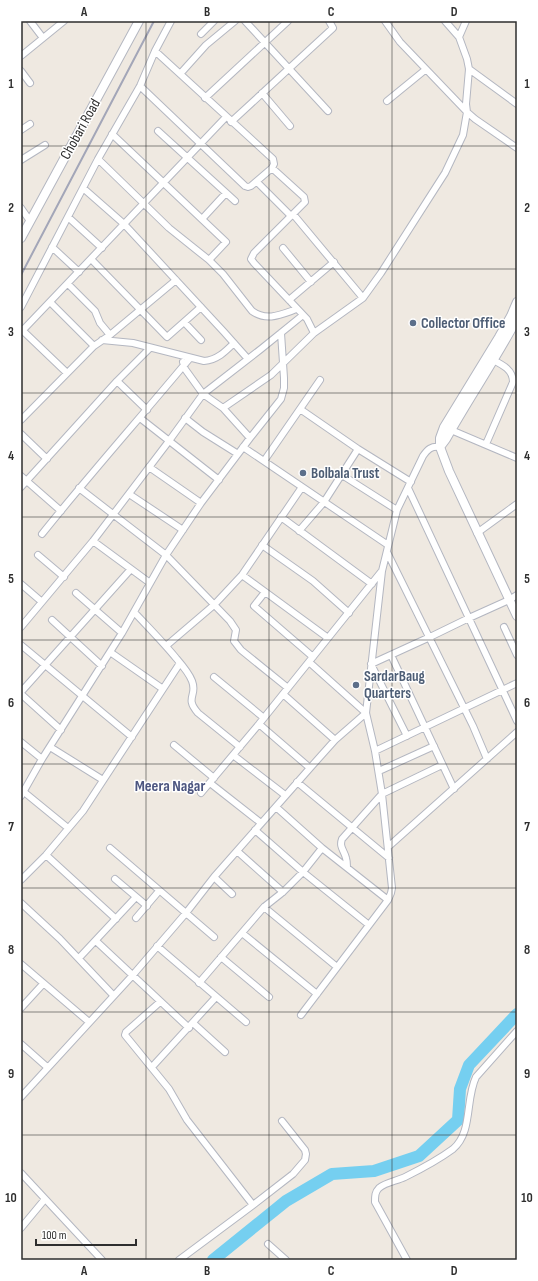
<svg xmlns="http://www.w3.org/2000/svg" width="538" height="1281" font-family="'Sofia Sans Condensed',sans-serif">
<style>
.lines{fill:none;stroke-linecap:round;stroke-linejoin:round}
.river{stroke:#75cff0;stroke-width:12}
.street-casing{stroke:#b4b7c1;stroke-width:8}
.secondary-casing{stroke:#b4b7c1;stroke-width:10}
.street{stroke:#fff;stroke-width:6}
.secondary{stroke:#fff;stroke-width:8}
.rail{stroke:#a3a6b8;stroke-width:2}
.grid{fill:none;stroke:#2e2e2e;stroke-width:1;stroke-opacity:0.55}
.service-dot{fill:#5c6f8a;stroke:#fff;stroke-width:1.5}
.labels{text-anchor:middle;stroke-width:3;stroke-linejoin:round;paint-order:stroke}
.street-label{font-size:15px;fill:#2e2e2e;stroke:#fff}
.service-label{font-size:15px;font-weight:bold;fill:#4e5e75;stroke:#fff;text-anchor:start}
.neighbourhood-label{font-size:16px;font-weight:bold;fill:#4d5680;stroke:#fff}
.neatline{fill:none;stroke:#2e2e2e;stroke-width:1.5}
.grid-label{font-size:13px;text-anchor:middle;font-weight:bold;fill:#2e2e2e}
</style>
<rect width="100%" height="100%" fill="#efe9e1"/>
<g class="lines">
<path class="river" d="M213,1260l73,-59 46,-27 42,-3 45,-15 39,-36 2,-31 9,-24 48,-51"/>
<defs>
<path id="street" d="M30,21l13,17
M245,21l83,90
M445,21l14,16 8,22 2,10 -3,35 1,8 8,7 42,29
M201,34l13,-13
M459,37l7,-16
M21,56l43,-35
M469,69l48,35
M21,71l9,12
M180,74l26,-29 29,-24
M140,86l105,100 3,1 3,-1 21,-18 2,-4 -1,-5 -118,-108
M262,93l28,33
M205,98l83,-77
M387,101l38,-31
M231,122l102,-94 -4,-7
M21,130l9,-6
M158,131l77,70
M112,134l114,108 -17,18
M98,159l71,69 40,32 14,14 29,37c15,11 30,3 45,-2
M21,160l24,-15
M272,168l32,29 1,5 -51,51 -3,6 3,4 53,56 7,14
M257,182l34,34
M83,188l41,36 100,108 24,27
M21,208l9,13
M293,214l70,84
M68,217l34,31
M202,219l24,-26
M52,247l27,25
M283,248l28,34
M91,259l76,78 34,-30
M68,284l27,27 5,12 10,12
M289,300l45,-38
M50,302l44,44
M21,307l77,-148 42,-73 15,-35 16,-30
M184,322l17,18
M21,329l46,44
M23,330l203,-213
M102,340l31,3 71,18c13,-1 21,-9 30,-18
M183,362l2,7 18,25 20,14 27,30
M117,381l30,29
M223,408l48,-33 43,-42 49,-35 18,-25 64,-100 18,-38 4,-23 -67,-70 -15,-21
M300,409l58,40 53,33
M140,418l79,62
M185,418l18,14 35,22
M21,420l73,-74 16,-11 66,-55
M451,430l66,28
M21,434l26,25
M486,444l27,-62c0,-12 -10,-17 -20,-22
M243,447l145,98
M264,461l56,-81
M149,467l52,36
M342,475l55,35
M21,476l40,35
M21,487l96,-106 33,-33
M79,488l87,67 64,66 6,9 -2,11 7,9 47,38
M408,488l109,233
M129,494l54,36
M281,517l91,67
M299,531l25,-29 34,-53
M477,533l40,-29
M42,534c48,-60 99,-117 148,-176
M93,541l57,42
M262,545l51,36 36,32
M387,552l86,174 14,33
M38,555l26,22
M242,575l86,63
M21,584l21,18
M265,592l-11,14 59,51
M76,593l46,40
M134,612c14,15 29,30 42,46 6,7 13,15 16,23 6,15 -8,16 6,32l42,34
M52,620l50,46
M21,627l72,-86 76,-100 34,-47 58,-45 42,-34
M504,627l13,28
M21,645l111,92
M166,646l48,-41 28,-30 60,-88
M110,652l53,37
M391,655l63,134
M214,677l50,41
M21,692l110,-123
M21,694l40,36
M283,694l52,46
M259,724l51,44
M407,736l-36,-72 59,-27 39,-19 40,-18 8,-5
M21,742l21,17
M174,745l40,33
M50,747l53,33
M375,751l142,-68
M233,755l52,40
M379,771l55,-25
M297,782l92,76
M210,783l51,40
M24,792l44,36
M201,793l58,-69 122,-152
M21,796l21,-37 80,-126 44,-78 35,-52 49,-65 31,-39 3,-11v-10l-3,-45
M276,807l46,41 66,52
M255,830l48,42 66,53
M388,847l129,-115
M110,848l104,89
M237,851l46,41
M46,855l70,64
M347,867c0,-3 0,-6 -1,-9 -2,-8 -7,-11 -4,-19l40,-45 60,-29
M214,877l18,17
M115,879l32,27
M21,880l25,-25 37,-44 97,-148
M21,903l39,36 53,56
M264,907l73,60
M136,918l23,-27
M242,933l75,61
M96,941l93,87
M157,946l89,76
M221,957l48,40
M79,958l57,-61
M21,964l68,58
M199,983l65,-76 19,-15 20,-20 19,-24
M160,1002l-34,30 -1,3 44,54 18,31 66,85
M21,1008l22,-24
M301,1015l87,-115 3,-7 1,-5 -10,-94 -7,-43 -9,-38 16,-142 15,-61 26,-54c5,-7 8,-10 17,-9
M193,1023l32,29
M21,1044l26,23
M152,1067l64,-70
M21,1097l111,-121 54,-63 28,-36 96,-109 25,-28 31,-27 -57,-51
M21,1173l81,87
M21,1228l24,-29
M268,1244l18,16
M179,1260l74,-55 40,-31 12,-14 1,-6 -1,-4 -23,-29
M407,1260l-32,-58c0,-6 0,-10 4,-14 7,-6 18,-7 26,-11 16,-8 33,-17 48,-28 20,-17 12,-49 23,-72l41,-46"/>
<path id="secondary" d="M21,238l118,-217
M517,302l-6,14 -12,21 -55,90 -4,11v9l9,24 68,145
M440,447l6,-8c23,-41 49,-79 71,-120"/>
</defs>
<use href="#street" class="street-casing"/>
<use href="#secondary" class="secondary-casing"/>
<use href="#street" class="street"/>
<use href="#secondary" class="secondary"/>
<path class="rail" d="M21,275l133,-254"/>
</g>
<path class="grid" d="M146,21v1239M269,21v1239M392,21v1239M21,146h496M21,269h496M21,393h496M21,517h496M21,640h496M21,764h496M21,888h496M21,1012h496M21,1135h496"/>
<g class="service-dot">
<circle cx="413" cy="323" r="4"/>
<circle cx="303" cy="473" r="4"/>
<circle cx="356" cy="685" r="4"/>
</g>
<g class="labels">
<g class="street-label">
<text transform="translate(80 129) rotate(-61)" y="5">Chobari Road</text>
</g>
<g class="service-label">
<text x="421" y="328">Collector Office</text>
<text x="311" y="478">Bolbala Trust</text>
<text x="364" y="681">SardarBaug<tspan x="364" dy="17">Quarters</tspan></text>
</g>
<g class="neighbourhood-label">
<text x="170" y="791">Meera Nagar</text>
</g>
</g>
<rect width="538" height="1281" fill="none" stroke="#ffffff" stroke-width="44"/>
<path d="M36 1239v6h100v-6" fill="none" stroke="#2e2e2e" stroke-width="2"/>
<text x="42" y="1239" font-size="12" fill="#2e2e2e" stroke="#ffffff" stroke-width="3" paint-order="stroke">100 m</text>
<rect x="22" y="22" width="494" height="1237" class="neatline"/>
<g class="grid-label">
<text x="84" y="16">A</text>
<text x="207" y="16">B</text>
<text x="331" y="16">C</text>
<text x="454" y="16">D</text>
<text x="11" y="88">1</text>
<text x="527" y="88">1</text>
<text x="11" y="212">2</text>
<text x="527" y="212">2</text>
<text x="11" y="336">3</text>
<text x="527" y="336">3</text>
<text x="11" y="460">4</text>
<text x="527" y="460">4</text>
<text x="11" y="583">5</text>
<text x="527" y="583">5</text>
<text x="11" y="707">6</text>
<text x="527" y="707">6</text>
<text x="11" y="831">7</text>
<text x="527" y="831">7</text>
<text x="11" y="954">8</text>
<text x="527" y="954">8</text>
<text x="11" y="1078">9</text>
<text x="527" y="1078">9</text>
<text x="11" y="1202">10</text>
<text x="527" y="1202">10</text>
<text x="84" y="1275">A</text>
<text x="207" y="1275">B</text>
<text x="331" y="1275">C</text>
<text x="454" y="1275">D</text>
</g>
</svg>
